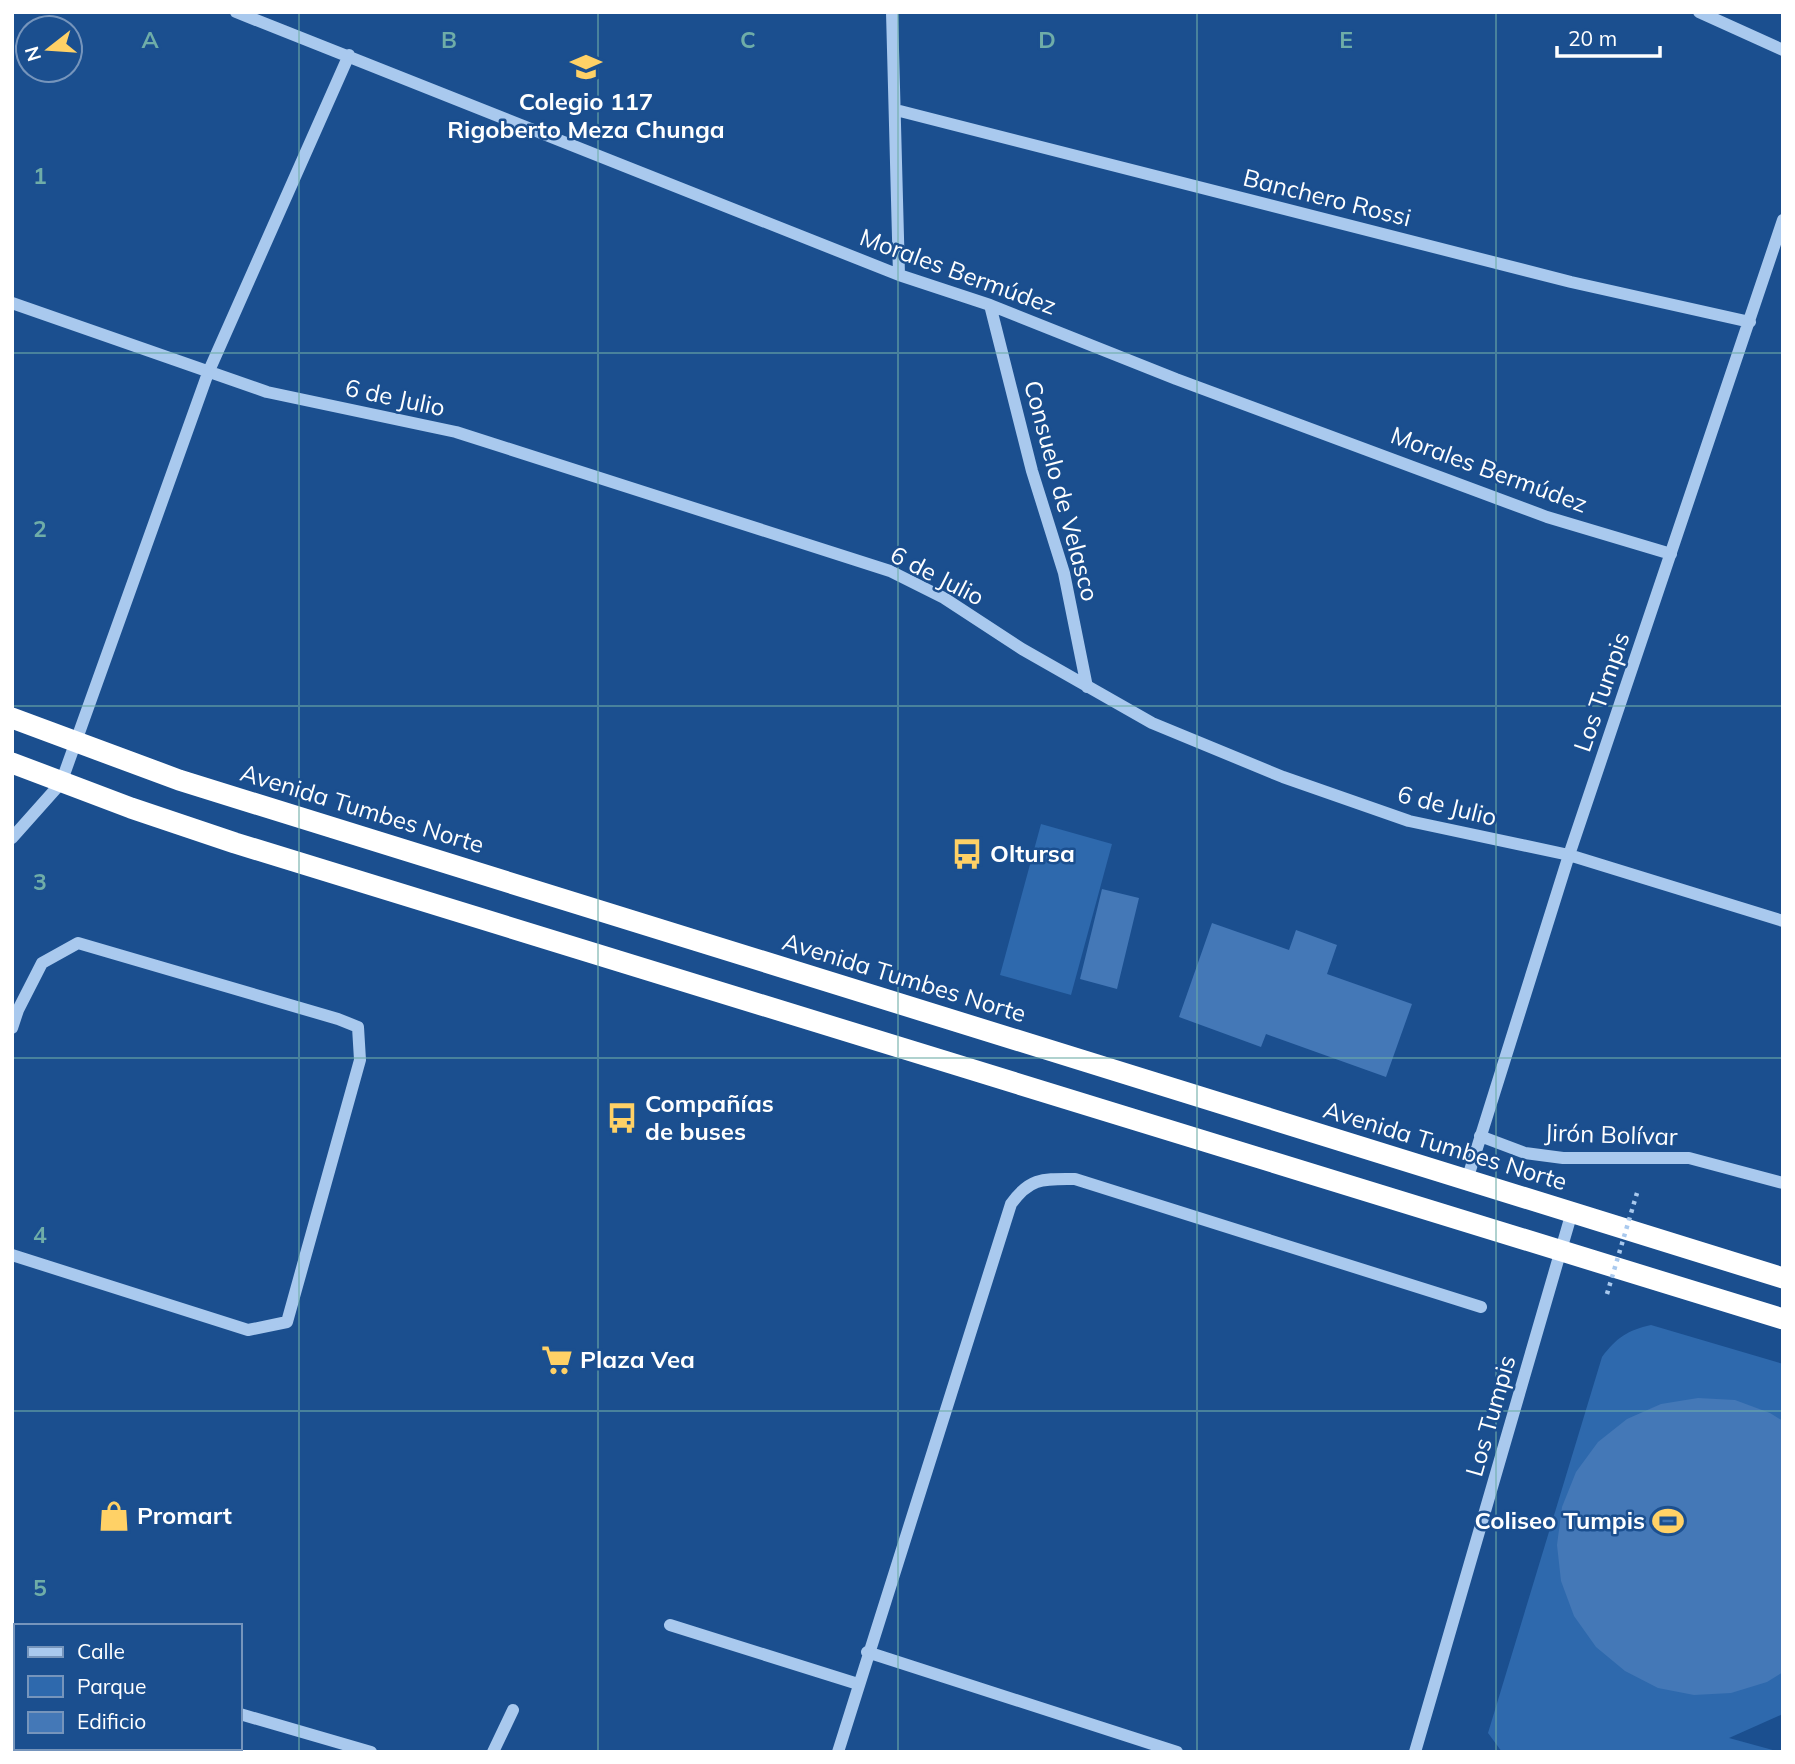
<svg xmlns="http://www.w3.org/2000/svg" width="1795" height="1764" font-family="Mulish,sans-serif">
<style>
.green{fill:#2e69ad}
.building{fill:#4478b7}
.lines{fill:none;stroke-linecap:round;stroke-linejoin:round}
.minor{stroke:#a9c9ee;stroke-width:12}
.highway{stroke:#fff;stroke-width:21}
.path-bridge{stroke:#a9c9ee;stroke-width:4.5;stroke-dasharray:3.5 5;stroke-linecap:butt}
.grid{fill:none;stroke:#6fada8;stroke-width:2;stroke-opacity:0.55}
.labels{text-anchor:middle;stroke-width:5;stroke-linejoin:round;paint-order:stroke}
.poi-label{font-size:24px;font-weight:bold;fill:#fff;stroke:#1b4f8f;text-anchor:start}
.street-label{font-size:24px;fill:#fff;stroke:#1b4f8f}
.grid-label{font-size:23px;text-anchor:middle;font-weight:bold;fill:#6fada8;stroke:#1b4f8f;stroke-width:5;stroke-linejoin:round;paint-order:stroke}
</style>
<rect width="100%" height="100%" fill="#1b4f8f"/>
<path class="green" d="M1041,824l71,20 -41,151 -71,-20z
M1651,1325l132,39v350l-54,24 51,14h-278l-14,-19 114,-376c14,-19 26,-27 49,-32z"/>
<path class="building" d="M1102,889l37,9 -22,91 -37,-10z
M1212,923l77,27 7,-20 41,15 -10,29 85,30 -26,73 -120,-43 -5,13 -82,-30z
M1698,1398l37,2 35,13 13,8v251l-16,10 -36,11 -37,2 -36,-7 -33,-17 -29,-24 -22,-31 -13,-35 -4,-36 5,-38 14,-35 22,-30 29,-23 34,-15z"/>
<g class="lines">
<path class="minor" d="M236,12l663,263 91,30 186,74 371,138 124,37
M892,12l7,263
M1699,12l84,38
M896,110l675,172 179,40
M12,303l255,89 189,40 434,139 54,27 78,51 130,74 131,54 126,44 160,34 214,66
M990,305l42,166 32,102 23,114
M12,838l49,-55 147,-410 141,-318
M12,1028l6,-18 24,-47 36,-20 260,76 20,8 2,33 -73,262 -39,8 -236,-75
M1480,1136l45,17 38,5h126l94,25
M1467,1180l102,-325 214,-635
M670,1625l188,59
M12,1648l4,1
M867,1652l310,100
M240,1714l131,38
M493,1752l20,-42
M838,1752l173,-548c19,-27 33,-25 64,-25l406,128
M1415,1752l157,-540"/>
<path class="highway" d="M12,718l167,62 1604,498
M12,763l119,45 104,35 1548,476"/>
<path class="path-bridge" d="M1607,1294l30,-101"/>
</g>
<path class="grid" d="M299,12v1740M598,12v1740M898,12v1740M1197,12v1740M1496,12v1740M12,353h1771M12,706h1771M12,1058h1771M12,1411h1771"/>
<defs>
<symbol id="school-bare" viewBox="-9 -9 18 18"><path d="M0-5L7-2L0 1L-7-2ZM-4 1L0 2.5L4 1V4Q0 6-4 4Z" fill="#ffd166" stroke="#1b4f8f" stroke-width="2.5" paint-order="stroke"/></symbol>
<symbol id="bus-bare" viewBox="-9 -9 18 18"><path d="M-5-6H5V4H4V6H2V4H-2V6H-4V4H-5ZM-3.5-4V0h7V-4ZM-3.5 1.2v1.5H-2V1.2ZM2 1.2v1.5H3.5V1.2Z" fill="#ffd166" stroke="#1b4f8f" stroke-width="2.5" paint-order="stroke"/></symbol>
<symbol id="supermarket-bare" viewBox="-9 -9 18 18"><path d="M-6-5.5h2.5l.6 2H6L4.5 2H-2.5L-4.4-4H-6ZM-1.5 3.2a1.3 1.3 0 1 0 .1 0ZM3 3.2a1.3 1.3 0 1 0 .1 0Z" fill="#ffd166" stroke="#1b4f8f" stroke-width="2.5" paint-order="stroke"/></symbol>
<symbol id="shop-bare" viewBox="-9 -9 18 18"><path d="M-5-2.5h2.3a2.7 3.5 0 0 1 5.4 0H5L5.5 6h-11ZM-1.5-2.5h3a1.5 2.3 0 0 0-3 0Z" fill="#ffd166" stroke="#1b4f8f" stroke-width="2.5" paint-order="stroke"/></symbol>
<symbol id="stadium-bare" viewBox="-9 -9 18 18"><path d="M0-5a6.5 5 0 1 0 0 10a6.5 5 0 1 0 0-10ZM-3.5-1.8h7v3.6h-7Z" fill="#ffd166" stroke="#1b4f8f" stroke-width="2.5" paint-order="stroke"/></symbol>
</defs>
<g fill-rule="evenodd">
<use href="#school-bare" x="564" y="45" width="44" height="44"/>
<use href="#bus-bare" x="945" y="832" width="44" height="44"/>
<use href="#bus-bare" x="600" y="1096" width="44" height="44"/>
<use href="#supermarket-bare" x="535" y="1338" width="44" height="44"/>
<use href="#shop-bare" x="92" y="1494" width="44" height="44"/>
<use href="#stadium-bare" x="1646" y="1499" width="44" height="44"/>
</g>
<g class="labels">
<g class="poi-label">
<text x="586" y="110" text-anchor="middle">Colegio 117<tspan x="586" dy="28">Rigoberto Meza Chunga</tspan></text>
<text x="990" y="862">Oltursa</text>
<text x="645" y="1112">Compañías<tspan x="645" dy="28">de buses</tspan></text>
<text x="580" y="1368">Plaza Vea</text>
<text x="137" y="1524">Promart</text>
<text x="1645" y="1529" text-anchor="end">Coliseo Tumpis</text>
</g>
<g class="street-label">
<text transform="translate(1327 198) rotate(14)" y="8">Banchero Rossi</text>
<text transform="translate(958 272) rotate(20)" y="8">Morales Bermúdez</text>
<text transform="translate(395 398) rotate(12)" y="8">6 de Julio</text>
<text transform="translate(1489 470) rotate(20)" y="8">Morales Bermúdez</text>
<text transform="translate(1061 491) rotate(75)" y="8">Consuelo de Velasco</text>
<text transform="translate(937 576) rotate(27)" y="8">6 de Julio</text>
<text transform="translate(1602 692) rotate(-71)" y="8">Los Tumpis</text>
<text transform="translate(1447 806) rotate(14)" y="8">6 de Julio</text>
<text transform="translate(362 809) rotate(17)" y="8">Avenida Tumbes Norte</text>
<text transform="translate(904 978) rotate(17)" y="8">Avenida Tumbes Norte</text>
<text transform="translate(1611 1135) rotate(2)" y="8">Jirón Bolívar</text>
<text transform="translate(1445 1146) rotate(17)" y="8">Avenida Tumbes Norte</text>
<text transform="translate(1491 1416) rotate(-74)" y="8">Los Tumpis</text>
</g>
</g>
<g class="grid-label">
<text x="150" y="48">A</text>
<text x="449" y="48">B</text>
<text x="748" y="48">C</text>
<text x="1047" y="48">D</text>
<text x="1346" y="48">E</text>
<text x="40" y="184">1</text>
<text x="40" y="537">2</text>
<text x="40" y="890">3</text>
<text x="40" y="1243">4</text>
<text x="40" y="1596">5</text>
</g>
<rect width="1795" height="1764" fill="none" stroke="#ffffff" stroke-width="28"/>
<rect x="14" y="1624" width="228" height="126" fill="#1b4f8f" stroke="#7695bc" stroke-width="2"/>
<rect x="28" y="1647" width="35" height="10" fill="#a9c9ee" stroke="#7695bc" stroke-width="2"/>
<text x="77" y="1659" font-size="21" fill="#ffffff">Calle</text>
<rect x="28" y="1676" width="35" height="21" fill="#2e69ad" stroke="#7695bc" stroke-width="2"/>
<text x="77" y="1694" font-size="21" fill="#ffffff">Parque</text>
<rect x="28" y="1712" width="35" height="21" fill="#4478b7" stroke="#7695bc" stroke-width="2"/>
<text x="77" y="1729" font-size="21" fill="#ffffff">Edificio</text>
<g transform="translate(49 49) rotate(253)"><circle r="33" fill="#1b4f8f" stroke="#7695bc" stroke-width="2"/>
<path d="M0-5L12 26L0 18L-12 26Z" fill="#ffd166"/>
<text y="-10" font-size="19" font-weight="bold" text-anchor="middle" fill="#ffffff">N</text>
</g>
<path d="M1557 46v10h103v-10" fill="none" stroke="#ffffff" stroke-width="3.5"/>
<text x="1568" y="46" font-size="21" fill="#ffffff" stroke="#1b4f8f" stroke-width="5" paint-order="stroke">20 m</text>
</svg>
